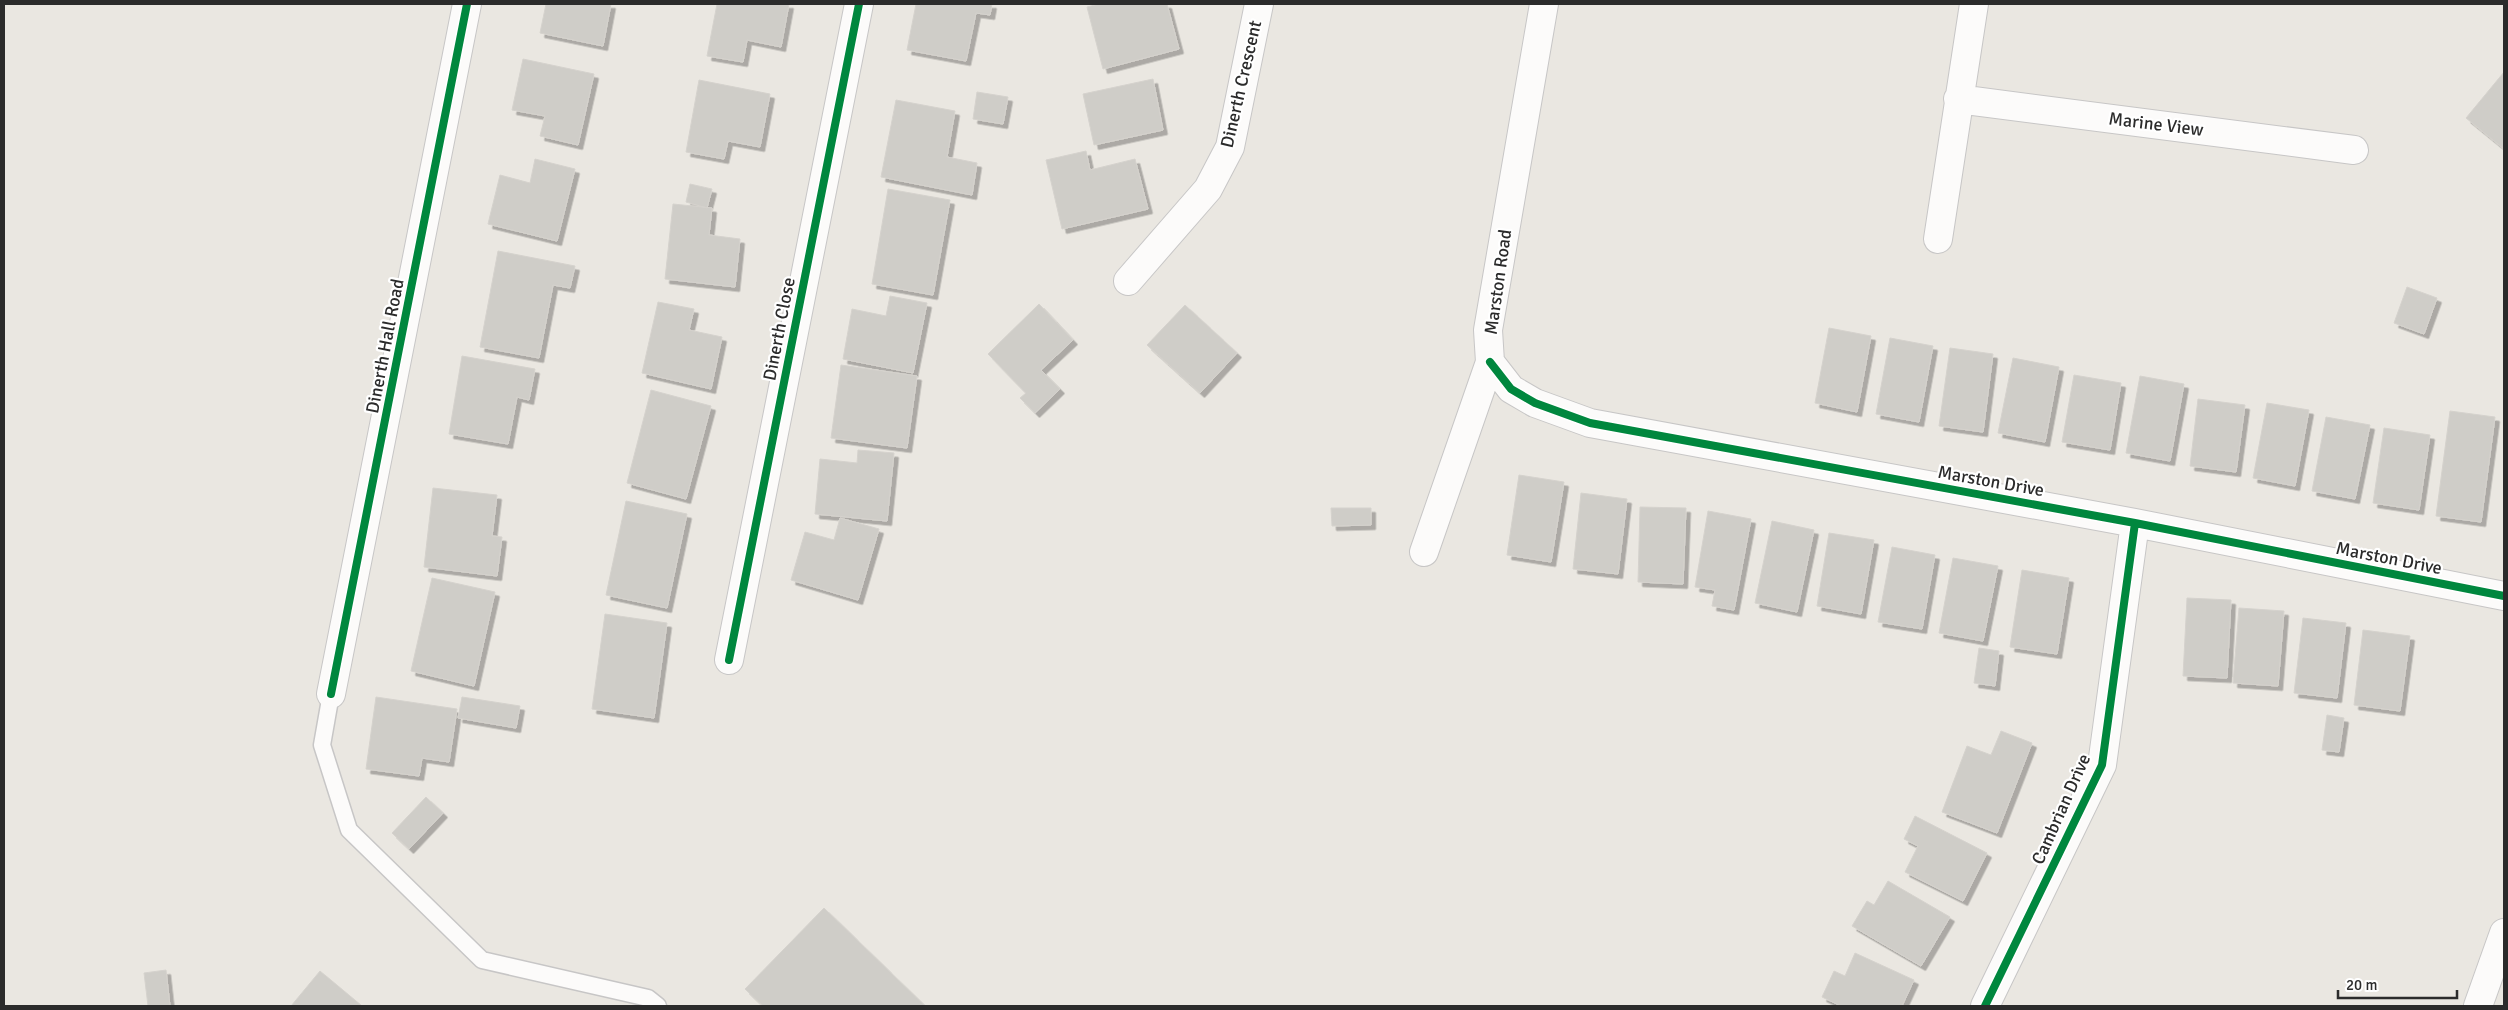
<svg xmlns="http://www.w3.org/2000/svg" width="2508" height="1010" font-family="Signika,sans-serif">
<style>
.building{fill:#cfcdc8;stroke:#d5d2cd;filter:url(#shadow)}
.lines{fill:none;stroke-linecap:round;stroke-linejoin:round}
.service-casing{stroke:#c7c6c6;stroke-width:19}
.minor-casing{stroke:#c7c6c6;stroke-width:30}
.tertiary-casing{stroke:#c7c6c6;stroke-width:30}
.service{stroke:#fcfbfa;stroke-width:16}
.minor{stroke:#fcfbfa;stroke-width:28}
.tertiary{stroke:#fcfbfa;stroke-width:28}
.cycleway-casing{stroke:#fff;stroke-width:11}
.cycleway{stroke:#00873e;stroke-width:8}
.labels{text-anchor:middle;stroke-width:4.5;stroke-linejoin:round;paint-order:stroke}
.street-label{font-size:18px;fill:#2b2b2b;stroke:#fff}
</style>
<defs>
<filter id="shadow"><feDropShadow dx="4.5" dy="4.5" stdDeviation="0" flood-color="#0004"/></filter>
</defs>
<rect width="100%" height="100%" fill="#eae7e1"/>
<path class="building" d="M546,4h65l-8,42 -63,-13z
M717,4h72l-8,43 -34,-7 -4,22 -36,-6z
M916,4h76l-2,11 -14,-2 -10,48 -59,-11z
M1099,4h68l12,45 -76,20 -16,-62z
M523,59l71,15 -16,71 -38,-9 5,-20 -33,-6z
M2504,72v77l-38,-31z
M1153,79l10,51 -69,15 -11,-51z
M699,80l71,14 -10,53 -32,-6 -4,18 -38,-7z
M977,92l31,5 -5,27 -30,-5z
M896,100l59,11 -8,46 30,6 -5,32 -91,-18z
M1086,151l4,19 45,-11 13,50 -86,20 -16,-69z
M535,159l40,10 -18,72 -69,-17 12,-49 30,8z
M690,184l22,5 -5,19 -21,-6z
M888,189l62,11 -17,95 -61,-11z
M673,204l39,4 -3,27 31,4 -5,48 -70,-8z
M498,251l77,15 -5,22 -17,-3 -14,73 -59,-11z
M2407,287l30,11 -13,36 -30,-11z
M890,296l37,7 -14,70 -70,-14 9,-50 34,7z
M658,302l36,7 -5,21 33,7 -11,52 -69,-16z
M1039,304l34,36 -32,30 19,19 -25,24 -15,-15 6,-5 -38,-39z
M1185,305l52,48 -37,40 -53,-48z
M1829,328l42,8 -14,76 -42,-9z
M1890,338l43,8 -14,76 -43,-8z
M1950,348l43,6 -10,78 -44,-6z
M462,356l73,13 -6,31 -12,-3 -9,47 -59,-10z
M2013,358l46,9 -14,75 -47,-9z
M841,365l76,11 -10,72 -76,-10z
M2074,375l47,8 -11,67 -48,-8z
M2140,376l44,8 -14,77 -44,-8z
M651,390l60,16 -25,93 -59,-16z
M2198,399l47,6 -9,67 -46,-6z
M2267,403l42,7 -14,76 -42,-8z
M2450,411l45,6 -14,105 -45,-6z
M2326,417l44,8 -15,74 -43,-8z
M2384,428l46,7 -11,75 -46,-7z
M858,450l36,3 -7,68 -72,-7 5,-55 37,4z
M1519,475l45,7 -13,80 -44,-7z
M433,488l64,7 -5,41 10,1 -5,39 -73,-9z
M1581,493l46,6 -9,75 -45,-5z
M626,501l61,13 -20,94 -61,-13z
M1640,507l46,1 -3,76 -45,-2z
M1331,508h40v17l-39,1z
M1708,511l43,8 -17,91 -22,-4 3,-16 -20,-3z
M840,518l39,11 -21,71 -67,-20 14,-48 29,8z
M1772,521l42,9 -17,82 -42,-9z
M1829,533l45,7 -13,74 -44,-8z
M1892,547l43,8 -13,74 -44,-7z
M1953,558l45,8 -15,75 -44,-8z
M2022,570l47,8 -12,76 -47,-7z
M432,578l63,14 -21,94 -63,-15z
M2187,598l44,2 -4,78 -44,-2z
M2239,608l45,3 -6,75 -45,-3z
M605,614l62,9 -13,95 -62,-9z
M2303,618l43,5 -9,75 -43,-5z
M2363,630l47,6 -10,75 -46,-6z
M1979,648l20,3 -4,35 -21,-3z
M376,697l81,12 -8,53 -27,-4 -3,18 -53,-7z
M462,697l58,9 -4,22 -58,-10z
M2327,715l17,3 -5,34 -17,-2z
M2001,731l31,12 -35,90 -55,-21 25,-66 24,9z
M426,797l17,16 -34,36 -17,-16z
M1915,816l72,37 -24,48 -58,-29 13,-26 -14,-7z
M1888,881l62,36 -29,49 -69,-40 15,-25 7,4z
M824,908l101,98h-162l-18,-17z
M1855,953l59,27 -12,26h-61l-19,-9 12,-26 11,5z
M166,970l4,36h-22l-4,-33z
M320,971l42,35h-71z"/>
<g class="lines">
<defs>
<path id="service" d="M331,694l-9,51 27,85 133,130 166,38 10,8"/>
<path id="minor" d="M1958,99l396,51
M1938,239l36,-235
M1128,281l80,-92 22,-42 29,-143
M1490,362l21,27 24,14 55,20 545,100 369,73
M1424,552l66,-190 -2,-32 56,-326
M729,660l130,-656
M331,694l136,-690
M1985,1006l117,-241 33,-242"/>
<path id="tertiary" d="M2478,1006l26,-73"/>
</defs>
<use href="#service" class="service-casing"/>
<use href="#minor" class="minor-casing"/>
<use href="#tertiary" class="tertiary-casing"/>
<use href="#service" class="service"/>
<use href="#minor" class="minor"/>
<use href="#tertiary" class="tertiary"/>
<defs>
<path id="cycleway" d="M1490,362l21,27 24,14 55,20 545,100 369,73
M729,660l130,-656
M331,694l136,-690
M1985,1006l117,-241 33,-242"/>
</defs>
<use href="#cycleway" class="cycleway-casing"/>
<use href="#cycleway" class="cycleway"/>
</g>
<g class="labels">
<g class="street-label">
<text transform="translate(1241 84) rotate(-77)" y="6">Dinerth Crescent</text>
<text transform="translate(2156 124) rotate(7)" y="6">Marine View</text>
<text transform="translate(1498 282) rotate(-82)" y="6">Marston Road</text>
<text transform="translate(779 329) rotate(-79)" y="6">Dinerth Close</text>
<text transform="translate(385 346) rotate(-79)" y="6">Dinerth Hall Road</text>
<text transform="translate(1991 481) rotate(10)" y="6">Marston Drive</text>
<text transform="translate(2389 558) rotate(11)" y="6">Marston Drive</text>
<text transform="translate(2061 809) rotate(-66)" y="6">Cambrian Drive</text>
</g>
</g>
<rect width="2508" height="1010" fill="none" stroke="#2b2b2b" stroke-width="10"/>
<path d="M2338 990v8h119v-8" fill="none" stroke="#2b2b2b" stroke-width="2.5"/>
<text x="2346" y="990" font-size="15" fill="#2b2b2b" stroke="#ffffff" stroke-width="4" paint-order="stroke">20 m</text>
</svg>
